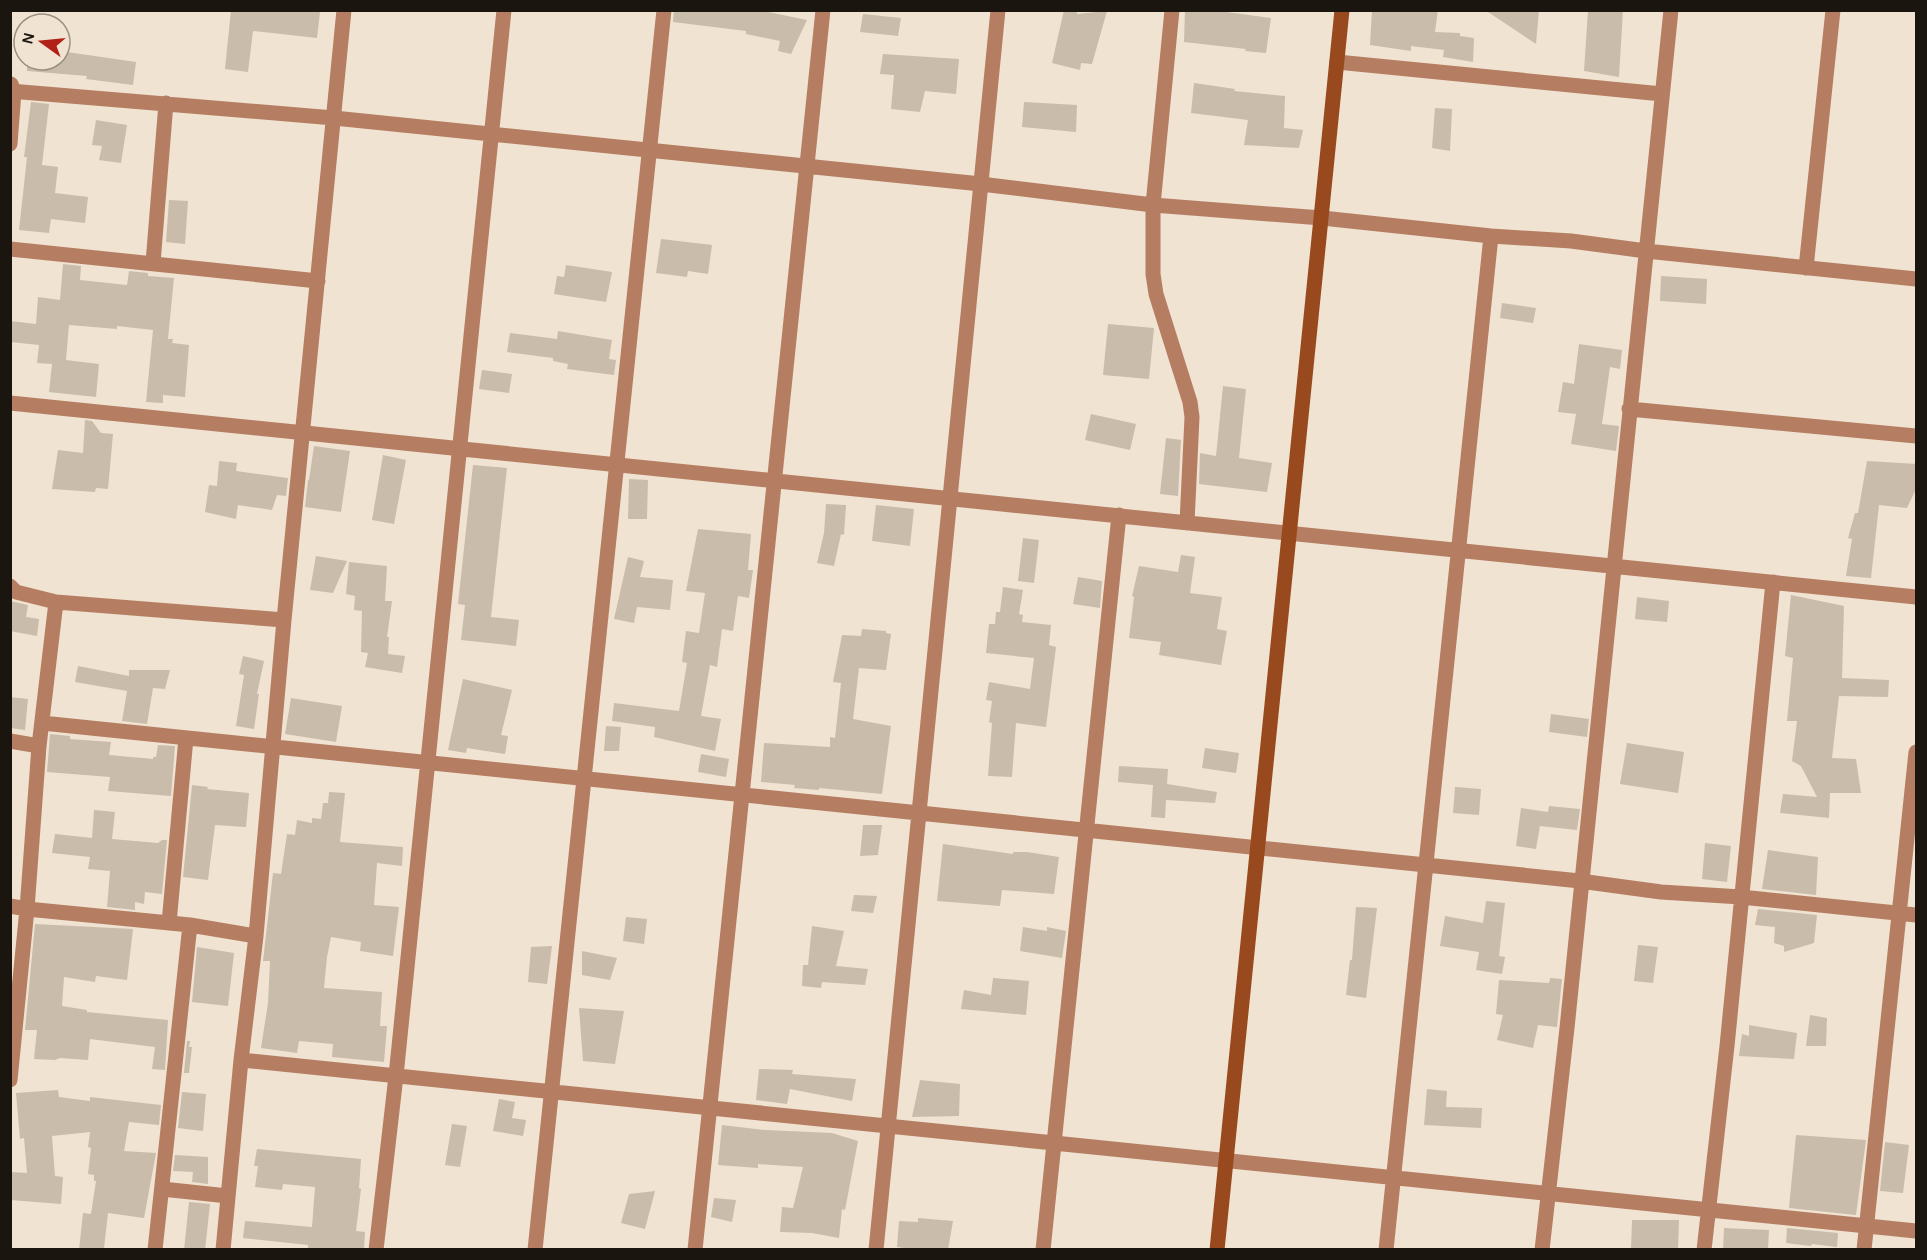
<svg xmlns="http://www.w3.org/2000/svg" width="1927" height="1260" font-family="Karla,sans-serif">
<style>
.building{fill:#c9bcab}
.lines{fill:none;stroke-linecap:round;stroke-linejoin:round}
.street{stroke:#b57e63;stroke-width:15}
.secondary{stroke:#984a1e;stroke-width:15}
</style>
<rect width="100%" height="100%" fill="#f0e3d1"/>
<path class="building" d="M231,10l89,2 -3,26 -64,-7 -5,41 -23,-3z
M674,10h84l49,10 -16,34 -13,-3 2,-10 -34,-7v-3l-73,-9z
M1064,10h13v4l30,-3 -15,53 -11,-1 -1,7 -28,-7z
M1185,10h27l59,8 -5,35 -21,-2 1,-2 -62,-7z
M1372,10h66l-3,22 25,1v3l14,2 -1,24 -30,-5 1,-7 -33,-4v5l-41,-6z
M1485,10h54l-3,34z
M1588,10h35l-4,67 -35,-6z
M863,14l38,4 -3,18 -38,-4z
M60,51l76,11 -3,23 -47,-6 1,-3 -60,-5v-11h33z
M883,54l76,5 -3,35 -31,-3 -5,21 -29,-3 3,-34 -14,-1z
M1194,83l41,6 -1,2 51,5 -1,32 19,2 -4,18 -55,-3 4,-25 -57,-7z
M31,102l18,2 -7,61 16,2 -3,26 33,4 -3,26 -34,-4 -2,14 -30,-3 8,-73h-3z
M1024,102l53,3 -1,27 -54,-5z
M1435,108l17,1 -2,42 -18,-3z
M96,120l31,5 -6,38 -22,-3 3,-14 -10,-1z
M169,200l19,1 -3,43 -19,-2z
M661,239l51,6 -4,29 -20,-3 -1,6 -31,-4z
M63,264l18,2 -1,14 47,5 2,-14 19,2v3l26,2 -6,61h5l-1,4 17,2 -4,52 -22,-2v8l-17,-1 7,-72 -36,-4v3l-48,-4 -3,35 33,4 -3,33 -47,-5 3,-28 -15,-1 2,-18 -29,-3v-21l26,3 2,-27 22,3z
M566,265l46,7 -6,30 -52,-8 3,-18 7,1z
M1661,276l46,3 -1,25 -46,-3z
M1502,303l34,5 -3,15 -33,-5z
M1108,324l46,4 -5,51 -46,-4z
M558,331l54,9 -3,19 7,1 -2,15 -47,-6 1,-5 -15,-3v-3l-46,-6 3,-19 47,6z
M1579,344l43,6 -2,19 -10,-2 -8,57 17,2 -3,25 -45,-7 5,-30 -18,-2 5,-30 11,2z
M482,370l30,4 -3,19 -30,-4z
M1223,386l23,3 -7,69 33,5 -5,29 -68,-8 1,-31 16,3z
M1091,414l45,10 -6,26 -45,-10z
M85,420l7,1 9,12 12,1 -5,55 -12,-1 -1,4 -43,-3 6,-39 25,3z
M1166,438l15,2 -3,56 -18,-2z
M314,446l36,5 -9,61 -36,-5 3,-27h1z
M383,455l23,5 -12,64 -22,-4z
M219,461l18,2 -1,8 52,7 -2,18 -9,-1 -5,15 -34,-5 -2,14 -31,-7 4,-27 8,1z
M1867,461l50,3v23l-10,21 -28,-3 -8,73 -25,-2 6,-37 -4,-1 7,-25h3z
M473,465l34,3 -16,149 28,3 -3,26 -55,-6 4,-35 -7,-1z
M629,479l19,1 -1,39h-19z
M826,504l20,1 -2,30 -3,-1 -7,32 -17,-3 7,-30z
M876,505l38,4 -4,37 -38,-5z
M698,529l53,5 -3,36h5l-4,28 -11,-2 -5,35 -11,-2 -5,38 -7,-2 -9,51 20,3 -6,32 -61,-14 1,-10 -43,-6 2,-18 65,8 8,-48 -5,-1 4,-31 13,2 6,-40 -19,-2z
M1023,538l16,2 -5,43 -16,-2z
M1181,555l14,2 -5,36 32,4 -5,32 10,2 -6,34 -62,-10 2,-13 -32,-4 5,-41 -2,-1 7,-30 39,6z
M316,556l31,5 -14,32 -23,-3z
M628,557l16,4 -4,16 33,3 -3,30 -33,-3 -3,16 -20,-4z
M349,562l38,4 -2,35h7l-5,36h2l-1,17 17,2 -3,17 -37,-6 3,-14 -7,-1 1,-41 -8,-1 1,-14 -9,-2z
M1078,577l24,4 -2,27 -27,-4z
M1003,587l20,3 -4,24 4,1 -1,7 29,3 -2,20 7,2 -10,80 -30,-4 -4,54 -24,-1 4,-53 -3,-1 3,-21 -6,-1 3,-18 41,7 4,-31 -48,-5 3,-29h6l1,-12h4z
M1791,595l53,11 -2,72 47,2 -1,17 -49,-1 -7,62 24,1 5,34h-31l-1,25 -49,-5 3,-19 34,3 -16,-31 -9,-5 5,-40h-10l6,-63 -8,-2z
M1637,597l32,4 -2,21 -32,-3z
M10,601l18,4 -2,12 13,2 -2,17 -27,-5z
M862,629l24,2v2l5,1 -5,36 -27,-2 -6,51 38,7 -9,68 -63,-6v2l-25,-2 1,-3 -34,-3 3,-39 66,4v-10l5,1 6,-55 -8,-1 9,-47 19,1z
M243,656l21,5 -7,33h2l-5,35 -18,-3 8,-51 -5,-1z
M78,666l51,10v-6h41l-5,19 -12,-1 -6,36 -25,-3 5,-30 -52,-9z
M463,679l49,11 -11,45 7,1 -3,18 -38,-6 -1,5 -18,-3z
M10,697l18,2 -3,31 -15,-2z
M291,698l51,8 -6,36 -51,-8z
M1551,714l38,5 -2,18 -38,-5z
M606,726l15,1 -2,24h-15z
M50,734l20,2v3l41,3 -2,13 44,4v-2h3l2,-12 17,1 -4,50 -63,-5 2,-14 -63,-5z
M1627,743l57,9 -6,41 -58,-9z
M1205,748l34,5 -3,20 -34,-5z
M701,754l28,5 -3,18 -28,-5z
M1119,766l49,3 -1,15 50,8 -2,11 -49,-3 -1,18 -14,-1 2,-32 -35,-3z
M192,785l16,2 -1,2 42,4 -3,34 -31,-2 -7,55 -25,-3z
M1455,787l26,2 -2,26 -26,-2z
M329,792l16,1 -5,49 63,5 -1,19 -25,-3 -3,42 25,2 -6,49 -33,-5 1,-9 -30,-5 -4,20 -3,31 58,4 -2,34h7l-3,36 -52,-5 1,-13 -34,-3 -2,12 -36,-5 7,-45 2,-42h-7l10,-88 8,1 6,-40 8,1 2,-15 15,3v-5l9,1 2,-16h5z
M1549,806l31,3 -3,21 -37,-4 -4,23 -20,-3 5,-38 27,4z
M94,810l21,2 -3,27 46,4 4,-3h5l-5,54 -17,-2 -1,12 -9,-2v8l-28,-3 3,-36 -22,-2 2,-12 -38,-4 3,-19 37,4z
M863,825h19l-4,30 -18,1z
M1705,843l26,3 -4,36 -25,-3z
M943,844l70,10v-2h14l32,5 -5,37 -52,-4 -2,16 -63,-5z
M1768,850l50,7 -2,38 -54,-6z
M854,895l23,1 -4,17 -22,-2z
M1486,901l19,2 -6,53 6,1 -3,17 -26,-4 3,-18 -39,-6 5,-30 38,7z
M1356,907l21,1 -11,90 -20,-3 4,-35h2z
M1758,909l59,6 -3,28 -30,9v-6l-10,-3 1,-16 -20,-2z
M626,917l21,2 -3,25 -21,-3z
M35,924l98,5 -6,51 -31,-4 -1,6 -31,-5 -2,29 25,4v2l81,8 -3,50 -13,-1 3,-22 -65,-8 -2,21 -28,-2 -5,2 -21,-1 3,-29h-12z
M812,926l32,5 -8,35 32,3 -3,16 -43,-3 -1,6 -19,-2 1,-21h5z
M1023,927l24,4v-4l19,4 -4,27 -42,-7z
M1638,945l20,2 -5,36 -19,-2z
M552,946l-5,38 -19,-2 3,-35z
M197,947l37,6 -6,53 -36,-4z
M582,951l35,7 -7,22 -28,-5z
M993,978l36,3 -3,34 -65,-6 3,-19 27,5z
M1550,978l12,1 -5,48 -19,-2 -5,23 -36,-8 6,-25 -7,-1 3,-34 50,3z
M579,1008l45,3 -9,53 -32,-3z
M1810,1015l17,3 -1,28h-20z
M1749,1025l48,8 -3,26 -55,-3 3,-22 7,2z
M187,1041h3l-1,6h3l-3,26h-5z
M759,1069l34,1 -1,4 64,5 -4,22 -62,-12 -3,15 -31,-4z
M920,1080l40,4 -1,32 -47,1z
M1427,1089l20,2 -1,16 36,1 -1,20 -57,-3z
M58,1090l1,7 31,4v-4l71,8 -2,20 -30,-3 -5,29 32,2 -12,65 -36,-5 -4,35 -25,2 4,-37 8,1 5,-33h-2v-6l-6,-1 3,-26 -3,-1 2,-15 -38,4 3,40 8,1 -2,27 -51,-4v-28l17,1 -3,-35 -4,1 -4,-46z
M182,1092l24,2 -3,37 -25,-3z
M499,1099l16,3 -3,16 14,2 -3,16 -30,-5z
M452,1124l15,2 -7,41 -15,-2z
M722,1125l43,5 67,3 26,8 -13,69 -3,-1 -3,29 -27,-5 -32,-1 2,-25 11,1 10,-41 -45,-3v4l-40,-3z
M1796,1135l70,5 -10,75 -67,-7z
M1885,1142l24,3 -6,48 -23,-2z
M257,1149l104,10 -2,29 2,1 -5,42 9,1 -1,18h-56v-5l-65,-7 2,-17 67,6 3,-40 -32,-3 -1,6 -27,-3 3,-21h-4z
M175,1155l33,2v27l-16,-2 1,-10 -20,-1z
M655,1191l-10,38 -24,-6 8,-29z
M714,1198l22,2 -4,22 -21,-5z
M189,1202l21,2 -5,46h-21z
M918,1218l35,3 -5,29h-30l-21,-3 2,-26 19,1z
M1632,1220h47l-1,30h-47z
M1724,1228l45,2 -1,20h-45z
M1787,1228l51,5 -1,14 -25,-3 -1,2 -25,-3z"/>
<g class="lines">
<path class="street" d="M1172,10l-19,195v69l3,20 34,108 2,15 -5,106
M1337,62l325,32
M10,91l324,27 647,66 172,21 169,13 169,18 80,5 75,10 270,28
M10,144l4,-52 -3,-8
M10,249l308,32
M153,263l13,-160
M1806,268l27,-258
M10,403l1906,194
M1629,409l287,27
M10,586l6,6 40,10 228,18
M42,723l1384,142 154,16 81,11 80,5 175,18
M10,741l29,5
M10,906l17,3 163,16 66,11
M169,923l17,-185
M241,1060l1675,171
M10,1080l17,-171 12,-163 17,-144
M162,1189l66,7
M155,1250l35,-325
M223,1250l18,-190 15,-124 28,-316 60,-610
M376,1250l20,-174 108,-1066
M535,1250l129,-1240
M695,1250l128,-1240
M876,1250l122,-1240
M1043,1250l76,-735
M1386,1250l105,-1014
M1542,1250l25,-222 104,-1018
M1704,1250l23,-204 46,-464
M1864,1250l52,-498"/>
<path class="secondary" d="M1217,1250l125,-1240"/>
</g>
<rect width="1927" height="1260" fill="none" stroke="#1a160f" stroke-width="24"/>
<g transform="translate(42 42) rotate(285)"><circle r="28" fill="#f0e3d1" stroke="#9a9183" stroke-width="1.5"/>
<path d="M0-4.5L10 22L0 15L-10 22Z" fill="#b02118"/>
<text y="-9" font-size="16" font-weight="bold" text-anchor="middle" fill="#1a160f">N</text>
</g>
</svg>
